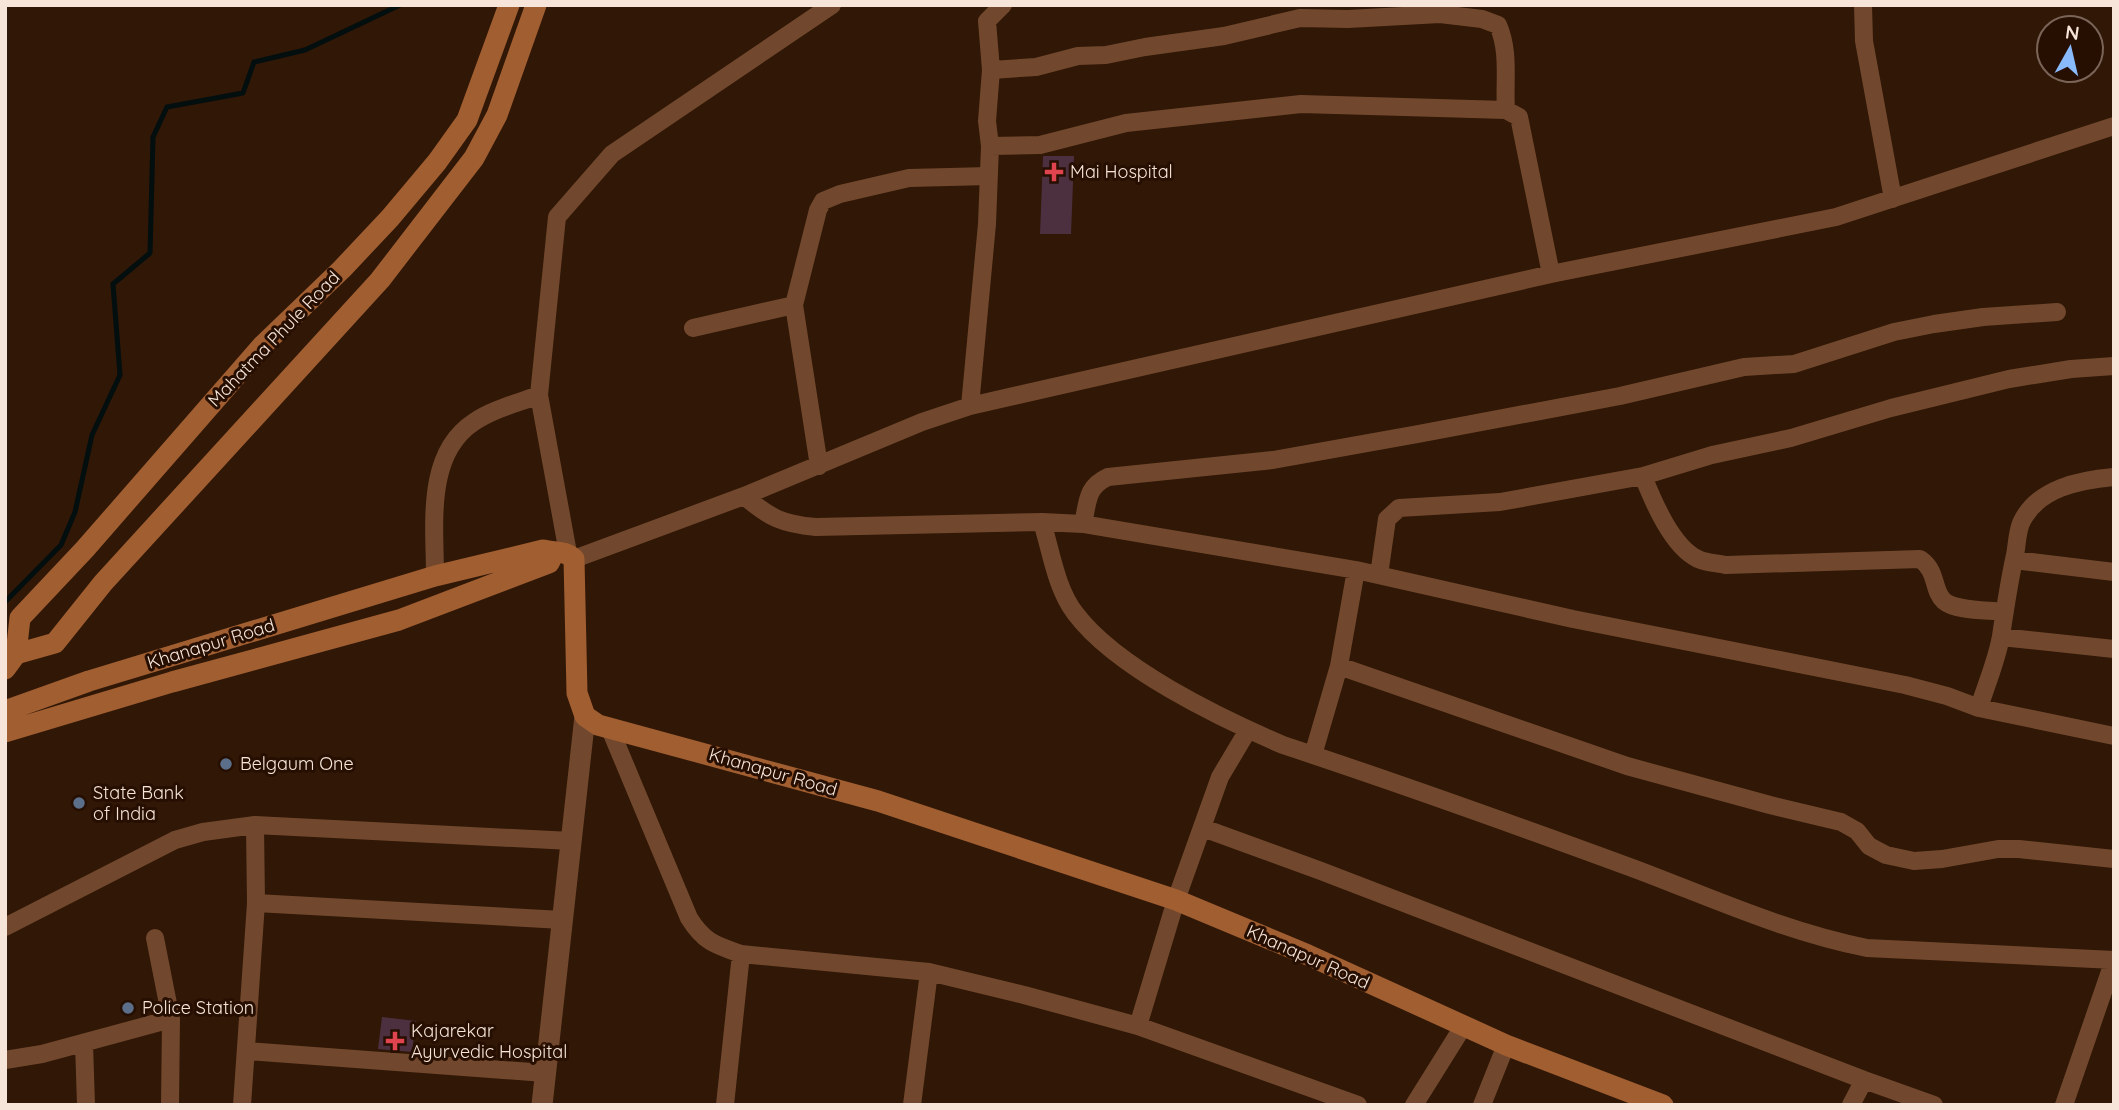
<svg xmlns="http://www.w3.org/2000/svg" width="2119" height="1110" font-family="Quicksand,sans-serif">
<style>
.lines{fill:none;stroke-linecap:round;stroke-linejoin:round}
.stream{stroke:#030e0f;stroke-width:5}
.building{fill:#4c3040}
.minor{stroke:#71482d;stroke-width:18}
.tertiary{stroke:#71482d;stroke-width:21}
.secondary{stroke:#a05e31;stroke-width:21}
.health-dot{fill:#e0444e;stroke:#260e01;stroke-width:2.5}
.service-dot{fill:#5c6f8a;stroke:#260e01;stroke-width:2.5}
.labels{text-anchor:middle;stroke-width:6;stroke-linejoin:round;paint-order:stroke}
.poi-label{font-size:18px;fill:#f7e5da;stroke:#260e01;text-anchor:start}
.street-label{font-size:18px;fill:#f7e5da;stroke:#260e01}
</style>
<rect width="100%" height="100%" fill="#301706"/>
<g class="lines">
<path class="stream" d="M5,602l56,-57 14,-33 17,-77 28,-60 -7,-91 37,-31 3,-116 14,-30 76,-14 11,-31 51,-12 95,-45"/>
</g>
<path class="building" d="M1043,156h31l-3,78h-31z
M382,1017l34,4 -4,31 -34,-3z"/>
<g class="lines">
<path class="minor" d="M1863,5l1,36 29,158
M1506,110l13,7 32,157
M990,146l50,-1 86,-22 175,-19 205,6c-2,-28 4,-58 -8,-85l-16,-6 -42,-5 -92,5 -48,-1 -76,18 -79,11 -39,8 -28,1 -42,11 -45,3
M794,305l25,161
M693,328l101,-23 24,-95 5,-9 17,-7 69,-16 80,-2
M970,406l17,-182 3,-78 -3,-25 4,-51 -4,-49 16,-16
M1643,476c10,25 29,71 55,83 8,4 20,4 28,6l194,-6c18,12 12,31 24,42 11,10 44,9 59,11
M744,496c26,22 38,28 72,31l226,-5 41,2 273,46 217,49 332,66 42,11 32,12 135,28
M1042,522c9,29 14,66 33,91 41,55 145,105 208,132 118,39 235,81 352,124 77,29 151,63 232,79l247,12
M1083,524c5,-22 3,-37 25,-47l165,-17 145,-26 202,-38 124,-29 50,-3 100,-32 40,-8 49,-7 74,-5
M568,553l-29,-158 18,-178 55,-63 220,-149
M574,559l170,-63 178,-74 48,-16 581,-132 285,-57 278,-91
M2014,560l100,12
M1379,575l8,-56 12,-11 101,-6 143,-26 69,-21 79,-17 100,-30 118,-29 62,-10 43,-3
M435,576c0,-51 -10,-122 39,-154 19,-13 44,-19 65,-27
M2001,637l113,12
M1339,666l288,100 143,39 71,17 16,9 12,15 17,9 28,6 28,-2 56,-10h21l95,10
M1979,708c7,-23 18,-48 22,-72 4,-27 8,-54 14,-81 2,-10 2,-22 6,-32 16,-35 59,-43 93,-46
M610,729l79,189c15,24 26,27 52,36l188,18 95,23 114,31 220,79
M1313,755l26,-89 17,-96
M1203,828l118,43 543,209 70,25
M256,903l306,17
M5,927l170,-87 28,-8 52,-7 316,16
M155,938l16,81 -1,86
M1138,1026l38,-126 44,-123 28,-47
M84,1043l2,62
M247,1051l298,22
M5,1060l37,-6 129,-35
M242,1105l14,-202 -1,-78
M725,1105l16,-151
M912,1105l17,-133
M1414,1105l50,-80
M1482,1105l24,-60
M1851,1105l13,-25
M2064,1105l50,-145"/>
<path class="tertiary" d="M542,1105l43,-389"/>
<path class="secondary" d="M16,654l4,-36 65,-69 178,-204 79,-76 48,-51 47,-56 30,-42 42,-115
M5,669l11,-15 39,-11 48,-60 277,-303 94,-122 23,-43 39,-110
M5,711l84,-30 346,-105 108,-26c12,3 22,0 31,9l3,134 8,23 13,9 280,76 298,99 132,55 198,90 157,60
M5,732l167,-50 227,-62 150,-57 5,-10"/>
</g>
<g class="health-dot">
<path d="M1050.5 161.5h7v7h7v7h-7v7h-7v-7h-7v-7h7z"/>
<path d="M391.5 1030.5h7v7h7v7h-7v7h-7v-7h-7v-7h7z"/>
</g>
<g class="service-dot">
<circle cx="226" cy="764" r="7"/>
<circle cx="79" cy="803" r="7"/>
<circle cx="128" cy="1008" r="7"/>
</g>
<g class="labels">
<g class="poi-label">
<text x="1070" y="178">Mai Hospital</text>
<text x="240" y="770">Belgaum One</text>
<text x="93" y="799">State Bank<tspan x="93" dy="21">of India</tspan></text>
<text x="142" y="1014">Police Station</text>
<text x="411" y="1037">Kajarekar<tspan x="411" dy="21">Ayurvedic Hospital</tspan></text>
</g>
<g class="street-label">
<text transform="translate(274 339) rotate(-46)" y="6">Mahatma Phule Road</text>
<text transform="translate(211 644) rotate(-17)" y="6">Khanapur Road</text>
<text transform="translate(773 772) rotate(16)" y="6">Khanapur Road</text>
<text transform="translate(1308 957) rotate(24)" y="6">Khanapur Road</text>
</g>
</g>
<rect width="2119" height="1110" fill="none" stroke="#f7e5da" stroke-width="14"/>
<g transform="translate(2070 49) rotate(8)"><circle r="33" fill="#260e01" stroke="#7a6458" stroke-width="2"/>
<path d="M0-5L12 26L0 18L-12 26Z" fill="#89bafc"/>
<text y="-10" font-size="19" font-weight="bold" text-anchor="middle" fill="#f7e5da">N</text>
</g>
</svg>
